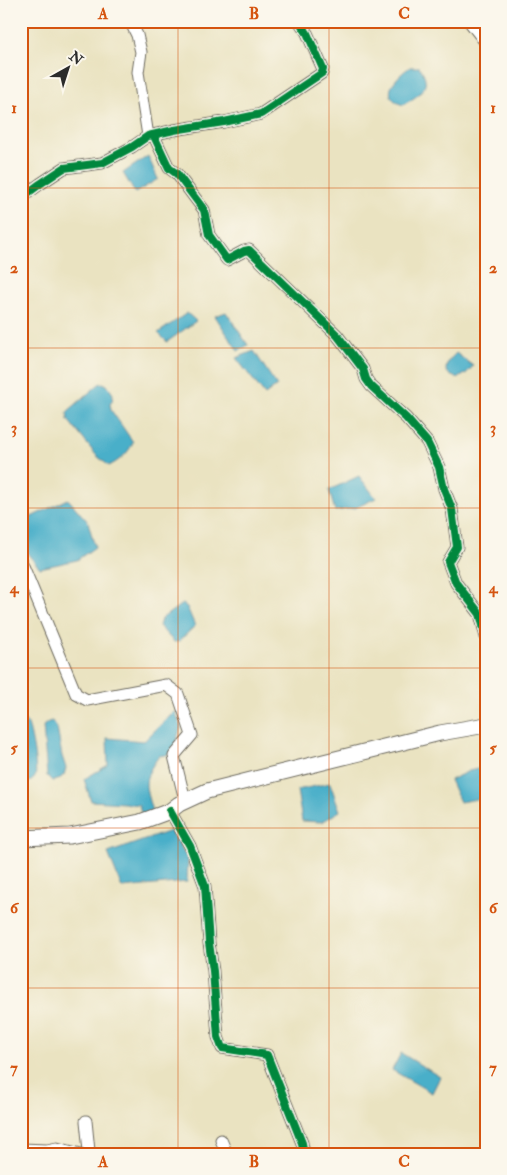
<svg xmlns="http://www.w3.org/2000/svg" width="507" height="1175" font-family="'IM FELL Double Pica',serif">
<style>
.water{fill:#4aafc9;stroke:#3a6d7a}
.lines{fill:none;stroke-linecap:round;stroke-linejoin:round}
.minor-casing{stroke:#6e6b60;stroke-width:13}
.secondary-casing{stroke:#6e6b60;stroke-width:17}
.minor{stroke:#fff;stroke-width:11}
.secondary{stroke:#fff;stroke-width:15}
.cycleway-casing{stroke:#fbf7ec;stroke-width:11}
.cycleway{stroke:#00873e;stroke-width:8}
.grid{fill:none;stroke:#d5540f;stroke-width:1;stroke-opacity:0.55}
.neatline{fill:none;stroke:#d5540f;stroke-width:2}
.grid-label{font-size:16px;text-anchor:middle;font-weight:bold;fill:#d5540f}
</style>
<rect width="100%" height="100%" fill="#fbf7ec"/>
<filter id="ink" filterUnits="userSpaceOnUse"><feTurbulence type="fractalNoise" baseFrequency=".02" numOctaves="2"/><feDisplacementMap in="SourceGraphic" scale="10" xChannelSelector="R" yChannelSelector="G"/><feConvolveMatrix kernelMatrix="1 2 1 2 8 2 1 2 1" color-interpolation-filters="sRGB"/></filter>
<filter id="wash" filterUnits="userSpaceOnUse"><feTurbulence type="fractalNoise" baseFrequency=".0096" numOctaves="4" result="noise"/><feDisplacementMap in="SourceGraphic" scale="20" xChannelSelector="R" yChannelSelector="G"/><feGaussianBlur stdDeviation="1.12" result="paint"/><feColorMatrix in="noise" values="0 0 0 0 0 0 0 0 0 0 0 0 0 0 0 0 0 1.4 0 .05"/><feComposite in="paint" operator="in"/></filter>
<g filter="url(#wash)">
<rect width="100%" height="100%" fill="#eae3c1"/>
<path class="water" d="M410,67h9c5,5 9,15 4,22 -4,7 -14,12 -20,16 -26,-9 -6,-29 7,-38z
M148,156l10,23 -23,14 -12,-20z
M226,312l22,33 -10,6 -23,-35z
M187,313l9,8 -29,21 -9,-9z
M254,351l23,35 -12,9 -29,-37z
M456,353l17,13c-8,10 -17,17 -27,5 0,-8 4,-12 10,-18z
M103,383l4,2 6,9 -1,7 -2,3 1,6 22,32c-4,11 -14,19 -24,24l-13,-11 -28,-35 -1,-8 32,-28z
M359,476l17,22 -21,10 -20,3 -6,-21z
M68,499l20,23 7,25 -18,13 -37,8c-16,-17 -19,-22 -19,-46z
M183,604l4,3 8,19 -17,16h-4l-15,-16 2,-7 18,-13z
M175,711l6,16 -9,27 -13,2c-17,24 -15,28 -7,55l-10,5 -3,-11 -15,-2 -33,-2 -7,-22 24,-14 -1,-27 37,3z
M21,718c3,2 4,2 6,5 4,6 11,48 8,54 -3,5 -9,6 -14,8z
M52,721l5,7 5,28 4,12 -2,7 -6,5 -6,1 -5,-5 -4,-50 5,-4z
M486,767v20l-3,11 -23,4 -10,-22 19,-9z
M330,783l10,28 -18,11 -20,-1 -5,-31z
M170,831l9,12 9,17 -1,22 -65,6 -14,-35z
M401,1053l39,24 -8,16 -40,-23z"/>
</g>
<g filter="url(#ink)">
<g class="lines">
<defs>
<path id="minor" d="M130,21l7,14 4,17 -3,20 10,64
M469,21l17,22
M154,136l15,32 8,6 27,36 5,25 18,25 17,-9 5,-1 88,85 26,34 3,10 5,7 35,32 21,24 12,25 5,22 8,20 5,38 -9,15 8,21 24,31 6,23
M21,198l19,-14 24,-16 38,-5 30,-16 16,-11 26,-6 50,-8 37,-8 61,-41 1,-4 -16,-36 -8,-12
M21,561l55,133 11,6 79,-15 12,9 14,41 -18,21 11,44
M170,811l20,35 15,40 4,57 4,28 5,66 4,11 45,7 35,88 2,11
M86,1121l3,30 -1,3
M221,1140l6,14
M21,1149l26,1 10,-2 24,6"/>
<path id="secondary" d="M21,838l49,-2 70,-14 30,-11 9,-7 28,-13 233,-58 46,-8"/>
</defs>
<use href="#minor" class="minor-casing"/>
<use href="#secondary" class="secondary-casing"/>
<use href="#minor" class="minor"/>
<use href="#secondary" class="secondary"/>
<defs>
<path id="cycleway" d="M154,136l15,32 8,6 27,36 5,25 18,25 17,-9 5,-1 88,85 26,34 3,10 5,7 35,32 21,24 12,25 5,22 8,20 5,38 -9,15 8,21 24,31 6,23
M21,198l19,-14 24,-16 38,-5 30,-16 16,-11 26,-6 50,-8 37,-8 61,-41 1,-4 -16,-36 -8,-12
M170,811l20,35 15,40 4,57 4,28 5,66 4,11 45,7 35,88 2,11"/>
</defs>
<use href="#cycleway" class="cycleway-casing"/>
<use href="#cycleway" class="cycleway"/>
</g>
</g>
<path class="grid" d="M178,21v1133M329,21v1133M21,188h465M21,348h465M21,508h465M21,668h465M21,828h465M21,988h465"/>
<rect width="507" height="1175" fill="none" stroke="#fbf7ec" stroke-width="55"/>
<g transform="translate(68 68) rotate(39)" stroke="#fbf7ec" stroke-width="4" paint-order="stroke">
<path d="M0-4L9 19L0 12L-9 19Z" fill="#2b2b2b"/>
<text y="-8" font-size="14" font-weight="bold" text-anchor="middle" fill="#2b2b2b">N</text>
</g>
<rect x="28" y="28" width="452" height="1120" class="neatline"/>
<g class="grid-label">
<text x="103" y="19">A</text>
<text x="254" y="19">B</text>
<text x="404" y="19">C</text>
<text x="14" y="113">1</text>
<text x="493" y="113">1</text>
<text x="14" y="273">2</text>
<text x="493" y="273">2</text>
<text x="14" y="433">3</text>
<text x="493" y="433">3</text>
<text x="14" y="593">4</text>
<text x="493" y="593">4</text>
<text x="14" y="753">5</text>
<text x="493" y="753">5</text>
<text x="14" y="913">6</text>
<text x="493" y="913">6</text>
<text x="14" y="1073">7</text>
<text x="493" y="1073">7</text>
<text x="103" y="1167">A</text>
<text x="254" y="1167">B</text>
<text x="404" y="1167">C</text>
</g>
</svg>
